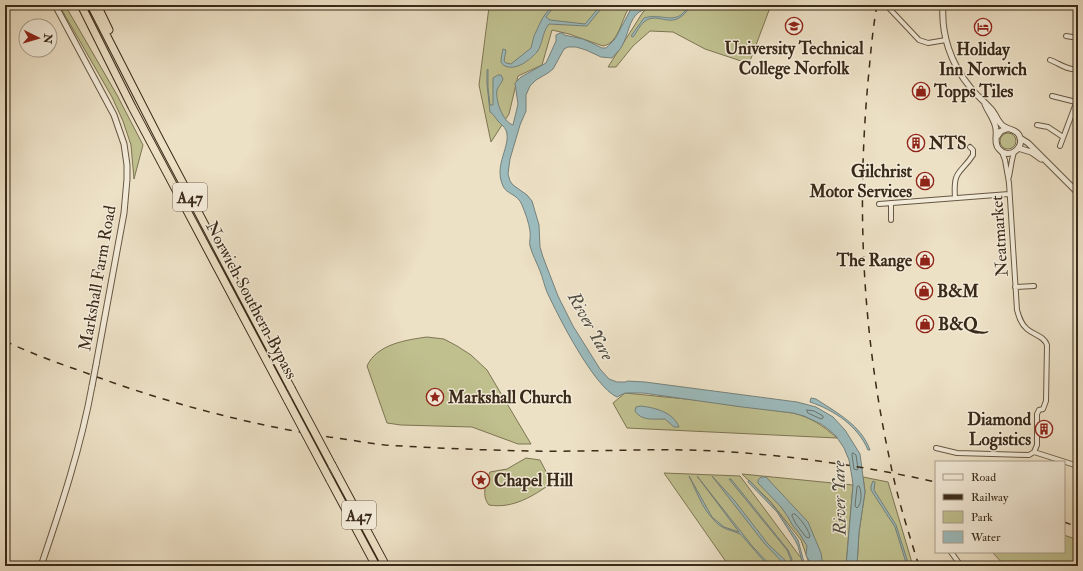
<svg xmlns="http://www.w3.org/2000/svg" width="1083" height="571" font-family="'IM FELL Double Pica',serif">
<style>
.green{fill:#c0c08f;stroke:#7d7554}
.water{fill:#9cbbbd;stroke:#75817b}
.lines{fill:none;stroke-linecap:round;stroke-linejoin:round}
.shore{stroke:#6b726b;stroke-width:1}
.minor-casing{stroke:#665844;stroke-width:6}
.tertiary-casing{stroke:#665844;stroke-width:7}
.trunk-casing{stroke:#3a2a19;stroke-width:9}
.minor{stroke:#f3ebd9;stroke-width:4}
.tertiary{stroke:#f3ebd9;stroke-width:5}
.trunk{stroke:#ece0c5;stroke-width:7}
.rail{stroke:#3a2a19;stroke-width:1.5;stroke-dasharray:7 7;stroke-linecap:butt}
.tertiary-bridge-casing{stroke:#665844;stroke-width:7;stroke-linecap:butt}
.trunk-bridge-casing{stroke:#3a2a19;stroke-width:9;stroke-linecap:butt}
.tertiary-bridge{stroke:#f3ebd9;stroke-width:5}
.trunk-bridge{stroke:#ece0c5;stroke-width:7}
.labels{text-anchor:middle;stroke-width:3;stroke-linejoin:round;paint-order:stroke}
.shield{fill:#f3ebd9;stroke:#726453;stroke-width:1}
.shield-label{font-size:16px;font-weight:bold;fill:#3a2a19}
.poi-label{font-size:17px;font-weight:bold;fill:#3a2a19;stroke:#f3ebd9;text-anchor:start}
.street-label{font-size:17px;fill:#3a2a19;stroke:#f3ebd9}
.water-label{font-size:18px;font-style:italic;fill:#524e42;stroke:#f3ebd9}
</style>
<rect width="100%" height="100%" fill="#ece0c5"/>
<filter id="stains"><feTurbulence type="fractalNoise" baseFrequency=".005" numOctaves="4"/><feColorMatrix values="0 0 0 0 .2 0 0 0 0 .09 0 0 0 0 .02 0 0 0 .5 -.17"/></filter>
<radialGradient id="worn" r=".72"><stop offset=".6" stop-color="#630" stop-opacity="0"/><stop offset="1" stop-color="#630" stop-opacity=".3"/></radialGradient>
<path class="green" d="M59,5h6l52,90 26,50 -9,34 -3,-34 -8,-24 -11,-24z
M477,5h154c-10,12 -11,38 -28,41l-34,-12 -17,-4 -10,35 -24,11 -9,38 -18,28 -12,-57 10,-78z
M651,5h120l-21,56 -3,2 -42,-14 -32,-17 -23,-1 -17,15 -17,21h-8l35,-55z
M1000 141a8 8 0 1 1 16 0a8 8 0 1 1-16 0Z
M427,337l17,2 13,7 14,9 16,15 44,74h-13l-46,-17 -71,-2 -14,-2 -20,-57c10,-22 39,-26 60,-29z
M625,393l71,7 97,13c19,5 29,12 44,25l-210,-10 -14,-25z
M526,458l14,2 12,23c-19,13 -39,26 -63,22 -8,-9 -3,-23 1,-33l17,-3z
M664,473l76,3 67,90h-78z
M742,474l111,11 -7,81h-36l-9,-26 -31,-39z
M863,477l25,5 25,84h-56l2,-34 6,-40z
M1064,535l14,5v26h-73l-13,-14h72z"/>
<path class="water" d="M552,5h3l-9,12 4,3 35,4 16,-19h3l-17,21 -38,-2c-7,8 -6,20 -12,28 -7,8 -21,19 -32,14 -2,-1 -3,-2 -4,-4 0,-4 1,-9 2,-13l3,1 -2,11 2,2 5,1 20,-16 3,-12 8,-17z
M633,5h49c-10,9 -30,-2 -43,7 -10,7 -11,24 -17,34 -2,4 -7,8 -10,12l-11,-1 -15,-7 -10,-3h-8l-4,2 -11,20 -5,4 -12,7 -6,6 -4,9v16l-6,14 -10,34 -2,15 2,7 3,4 14,10 5,6 7,24 1,22 3,10 15,39 15,30 27,43 9,10 8,3h9l1,-1 18,1 152,20 19,5 17,10 12,13 15,24 5,38 -6,40 -2,34h-11l7,-81 -1,-8 -3,-17 -5,-12 -8,-12 -8,-7 -7,-5 -17,-8 -11,-3 -51,-6 -99,-14h-18l-8,4c-23,-10 -59,-81 -70,-105 -3,-7 -4,-14 -7,-21 -3,-8 -8,-17 -10,-25 -1,-5 1,-10 0,-15 -1,-8 -5,-19 -8,-26 -4,-11 -16,-11 -19,-19 -10,-22 9,-40 3,-56 -2,-4 -6,-6 -8,-9 -3,-4 -4,-6 -8,-9l-3,-28v-14l1,-1v18l2,18h3v-27l5,-3h3l2,4c-1,4 -5,7 -6,11 -2,10 6,32 16,35l5,-21 -3,-21 6,-6 25,-14 10,-22v-6l4,-2h3l1,2 19,4 19,9h4l9,-9z
M689,5h2c-18,30 -32,4 -47,17 -4,3 -7,10 -11,15l-2,-1 13,-18c20,-6 32,10 45,-13z
M811,398l5,1c21,14 45,26 54,51h-2c-10,-24 -34,-40 -58,-48z
M641,406c15,2 32,6 38,21h-5l-9,-8c-11,0 -24,2 -30,-8l1,-4z
M689,476l23,41 12,10 15,5 -42,-56 56,71 18,19h-2c-6,-5 -26,-30 -29,-32 -11,-5 -18,-4 -27,-15 -11,-11 -17,-29 -24,-43z
M712,476l22,24 34,44 21,20 2,-4 -4,-10 -58,-71h2l57,71 4,9 -2,7h-4l-22,-23z
M761,477h5l42,45 13,31 2,13h-11l-6,-11 1,-9 -8,-13 -6,-7 -5,-9 -7,-10 -23,-24v-3z
M749,480l27,29 22,31 7,26 -2,-1 -5,-19 -3,-6 -18,-28 -29,-30z
M873,481l2,1 -1,8 22,35 13,41h-2l-12,-39 -24,-37v-4z"/>
<g class="lines">
<path class="shore" d="M807,410l7,1 9,5v2l-2,1 -13,-6z
M853,453l3,2 2,14 -1,1 -3,-1 -2,-14z
M859,486c3,5 3,18 -2,22l-2,-2 2,-19z
M793,514h2c7,7 12,13 15,22l-1,2 -3,-1 -10,-13 -4,-8z"/>
<defs>
<path id="minor" d="M886,5l33,35 9,3 18,-3
M1066,36l12,2
M1050,60c9,3 18,11 28,9
M1052,96l24,6
M1037,125l11,2 15,10
M1060,146l18,-48
M1002,152l3,8 4,23 8,127c2,7 4,14 10,19 7,6 17,7 20,16l-1,56 -3,8 -4,1 -2,4v31l-3,7
M1009,177l3,-17 2,-8
M1073,187l5,-5
M955,198c-2,-29 5,-23 18,-43v-5l-3,-3
M891,203v17
M879,204l130,-10
M1015,287l19,-1
M936,448l21,5 72,2 5,-3 44,14
M951,552l10,14"/>
<path id="tertiary" d="M55,5l59,110 10,29 3,21v14l-3,34 -28,152
M943,5c-2,30 8,59 27,82 6,8 14,14 21,22 4,4 6,11 10,15 4,6 14,4 18,11 7,12 -10,26 -20,14 -5,-5 -2,-13 -3,-20 -1,-9 -8,-17 -11,-25
M996,138l5,-7 6,-2
M1020,138l8,5 50,50
M1018,148l13,4 10,7
M41,566c20,-59 40,-119 51,-180"/>
<path id="trunk" d="M81,5l51,102 156,294
M91,5l67,131 133,252
M97,5l12,25
M332,465l54,101
M330,480l46,86"/>
</defs>
<use href="#minor" class="minor-casing"/>
<use href="#tertiary" class="tertiary-casing"/>
<use href="#trunk" class="trunk-casing"/>
<use href="#minor" class="minor"/>
<use href="#tertiary" class="tertiary"/>
<use href="#trunk" class="trunk"/>
<path class="rail" d="M877,5c-4,22 -6,44 -8,66 -13,132 -7,261 21,390 7,36 18,70 29,105
M5,341c27,13 56,23 84,33 78,29 158,50 240,63 18,2 37,6 56,8 48,3 96,5 143,6 53,1 105,-2 158,-1 83,2 168,14 250,32
M1064,522l14,5"/>
<defs>
<path id="tertiary-bridge" d="M92,386l4,-21"/>
<path id="trunk-bridge" d="M291,388l41,77
M288,401l42,79"/>
</defs>
<use href="#tertiary-bridge" class="tertiary-bridge-casing"/>
<use href="#trunk-bridge" class="trunk-bridge-casing"/>
<use href="#tertiary-bridge" class="tertiary-bridge"/>
<use href="#trunk-bridge" class="trunk-bridge"/>
</g>
<defs>
<symbol id="school-ring" viewBox="-11 -11 22 22"><circle r="9.5" fill="#f3ebd9" stroke="#8f2418" stroke-width="1.5"/><path d="M0-5L7-2L0 1L-7-2ZM-4 1L0 2.5L4 1V4Q0 6-4 4Z" fill="#8f2418"/></symbol>
<symbol id="hotel-ring" viewBox="-11 -11 22 22"><circle r="9.5" fill="#f3ebd9" stroke="#8f2418" stroke-width="1.5"/><path d="M-6-4.5h1.5V1H6V5H4.5V3h-9V5H-6ZM-4 0a1.8 1.8 0 1 1 3.6 0ZM.5 0V-2.5h3Q6-2.5 6 0Z" fill="#8f2418"/></symbol>
<symbol id="shop-ring" viewBox="-11 -11 22 22"><circle r="9.5" fill="#f3ebd9" stroke="#8f2418" stroke-width="1.5"/><path d="M-5-2.5h2.3a2.7 3.5 0 0 1 5.4 0H5L5.5 6h-11ZM-1.5-2.5h3a1.5 2.3 0 0 0-3 0Z" fill="#8f2418"/></symbol>
<symbol id="building-ring" viewBox="-11 -11 22 22"><circle r="9.5" fill="#f3ebd9" stroke="#8f2418" stroke-width="1.5"/><path d="M-4-6H4V6H1V3H-1V6H-4ZM-2.5-4.3h1.7v1.8h-1.7ZM.8-4.3h1.7v1.8H.8ZM-2.5-1h1.7V.8h-1.7ZM.8-1h1.7V.8H.8Z" fill="#8f2418"/></symbol>
<symbol id="sight-ring" viewBox="-11 -11 22 22"><circle r="9.5" fill="#f3ebd9" stroke="#8f2418" stroke-width="1.5"/><path d="M0-6L1.8-2.2L6-1.7L2.9 1.2L3.7 5.4L0 3.3L-3.7 5.4L-2.9 1.2L-6-1.7L-1.8-2.2Z" fill="#8f2418"/></symbol>
</defs>
<g fill-rule="evenodd">
<use href="#school-ring" x="784" y="16" width="20" height="20"/>
<use href="#hotel-ring" x="973" y="17" width="20" height="20"/>
<use href="#shop-ring" x="911" y="81" width="20" height="20"/>
<use href="#building-ring" x="906" y="133" width="20" height="20"/>
<use href="#shop-ring" x="915" y="171" width="20" height="20"/>
<use href="#shop-ring" x="915" y="250" width="20" height="20"/>
<use href="#shop-ring" x="914" y="281" width="20" height="20"/>
<use href="#shop-ring" x="915" y="314" width="20" height="20"/>
<use href="#sight-ring" x="425" y="387" width="20" height="20"/>
<use href="#building-ring" x="1034" y="419" width="20" height="20"/>
<use href="#sight-ring" x="471" y="470" width="20" height="20"/>
</g>
<g class="labels">
<g class="shield">
<rect x="173" y="183" width="34" height="28" rx="3"/>
<rect x="342" y="501" width="34" height="28" rx="3"/>
</g>
<g class="shield-label">
<text x="190" y="203">A47</text>
<text x="359" y="521">A47</text>
</g>
<g class="poi-label">
<text x="794" y="54" text-anchor="middle">University Technical<tspan x="794" dy="20">College Norfolk</tspan></text>
<text x="983" y="55" text-anchor="middle">Holiday<tspan x="983" dy="20">Inn Norwich</tspan></text>
<text x="934" y="97">Topps Tiles</text>
<text x="929" y="149">NTS</text>
<text x="912" y="177" text-anchor="end">Gilchrist<tspan x="912" dy="20">Motor Services</tspan></text>
<text x="912" y="266" text-anchor="end">The Range</text>
<text x="937" y="297">B&amp;M</text>
<text x="938" y="330">B&amp;Q</text>
<text x="448" y="403">Markshall Church</text>
<text x="1031" y="425" text-anchor="end">Diamond<tspan x="1031" dy="20">Logistics</tspan></text>
<text x="494" y="486">Chapel Hill</text>
</g>
<g class="street-label">
<text transform="translate(999 236) rotate(-94)" y="6">Neatmarket</text>
<text transform="translate(97 278) rotate(-80)" y="6">Markshall Farm Road</text>
<text transform="translate(252 300) rotate(62)" y="6">Norwich Southern Bypass</text>
</g>
<g class="water-label">
<text transform="translate(591 326) rotate(61)" y="6">River Yare</text>
<text transform="translate(839 498) rotate(-91)" y="6">River Yare</text>
</g>
</g>
<rect width="1083" height="571" fill="none" stroke="#ece0c5" stroke-width="20"/>
<rect x="6" y="6" width="1071" height="559" fill="none" stroke="#3a2a19" stroke-width="2"/>
<rect x="10" y="10" width="1063" height="551" fill="none" stroke="#3a2a19"/>
<rect x="935" y="461" width="130" height="92" fill="#f3ebd9" stroke="#a99e8c"/>
<rect x="943" y="474" width="20" height="6" fill="#f3ebd9" stroke="#a99e8c"/>
<text x="971" y="481" font-size="12" fill="#3a2a19">Road</text>
<rect x="943" y="494" width="20" height="6" fill="#3a2a19" stroke="#a99e8c"/>
<text x="971" y="501" font-size="12" fill="#3a2a19">Railway</text>
<rect x="943" y="511" width="20" height="12" fill="#c0c08f" stroke="#a99e8c"/>
<text x="971" y="521" font-size="12" fill="#3a2a19">Park</text>
<rect x="943" y="531" width="20" height="12" fill="#9cbbbd" stroke="#a99e8c"/>
<text x="971" y="541" font-size="12" fill="#3a2a19">Water</text>
<g transform="translate(38 38) rotate(95)"><circle r="19" fill="#f3ebd9" stroke="#a99e8c"/>
<path d="M0-3L7 15L0 10L-7 15Z" fill="#8f2418"/>
<text y="-6" font-size="11" font-weight="bold" text-anchor="middle" fill="#3a2a19">N</text>
</g>
<rect width="100%" height="100%" filter="url(#stains)"/>
<rect width="100%" height="100%" fill="url(#worn)"/>
</svg>
